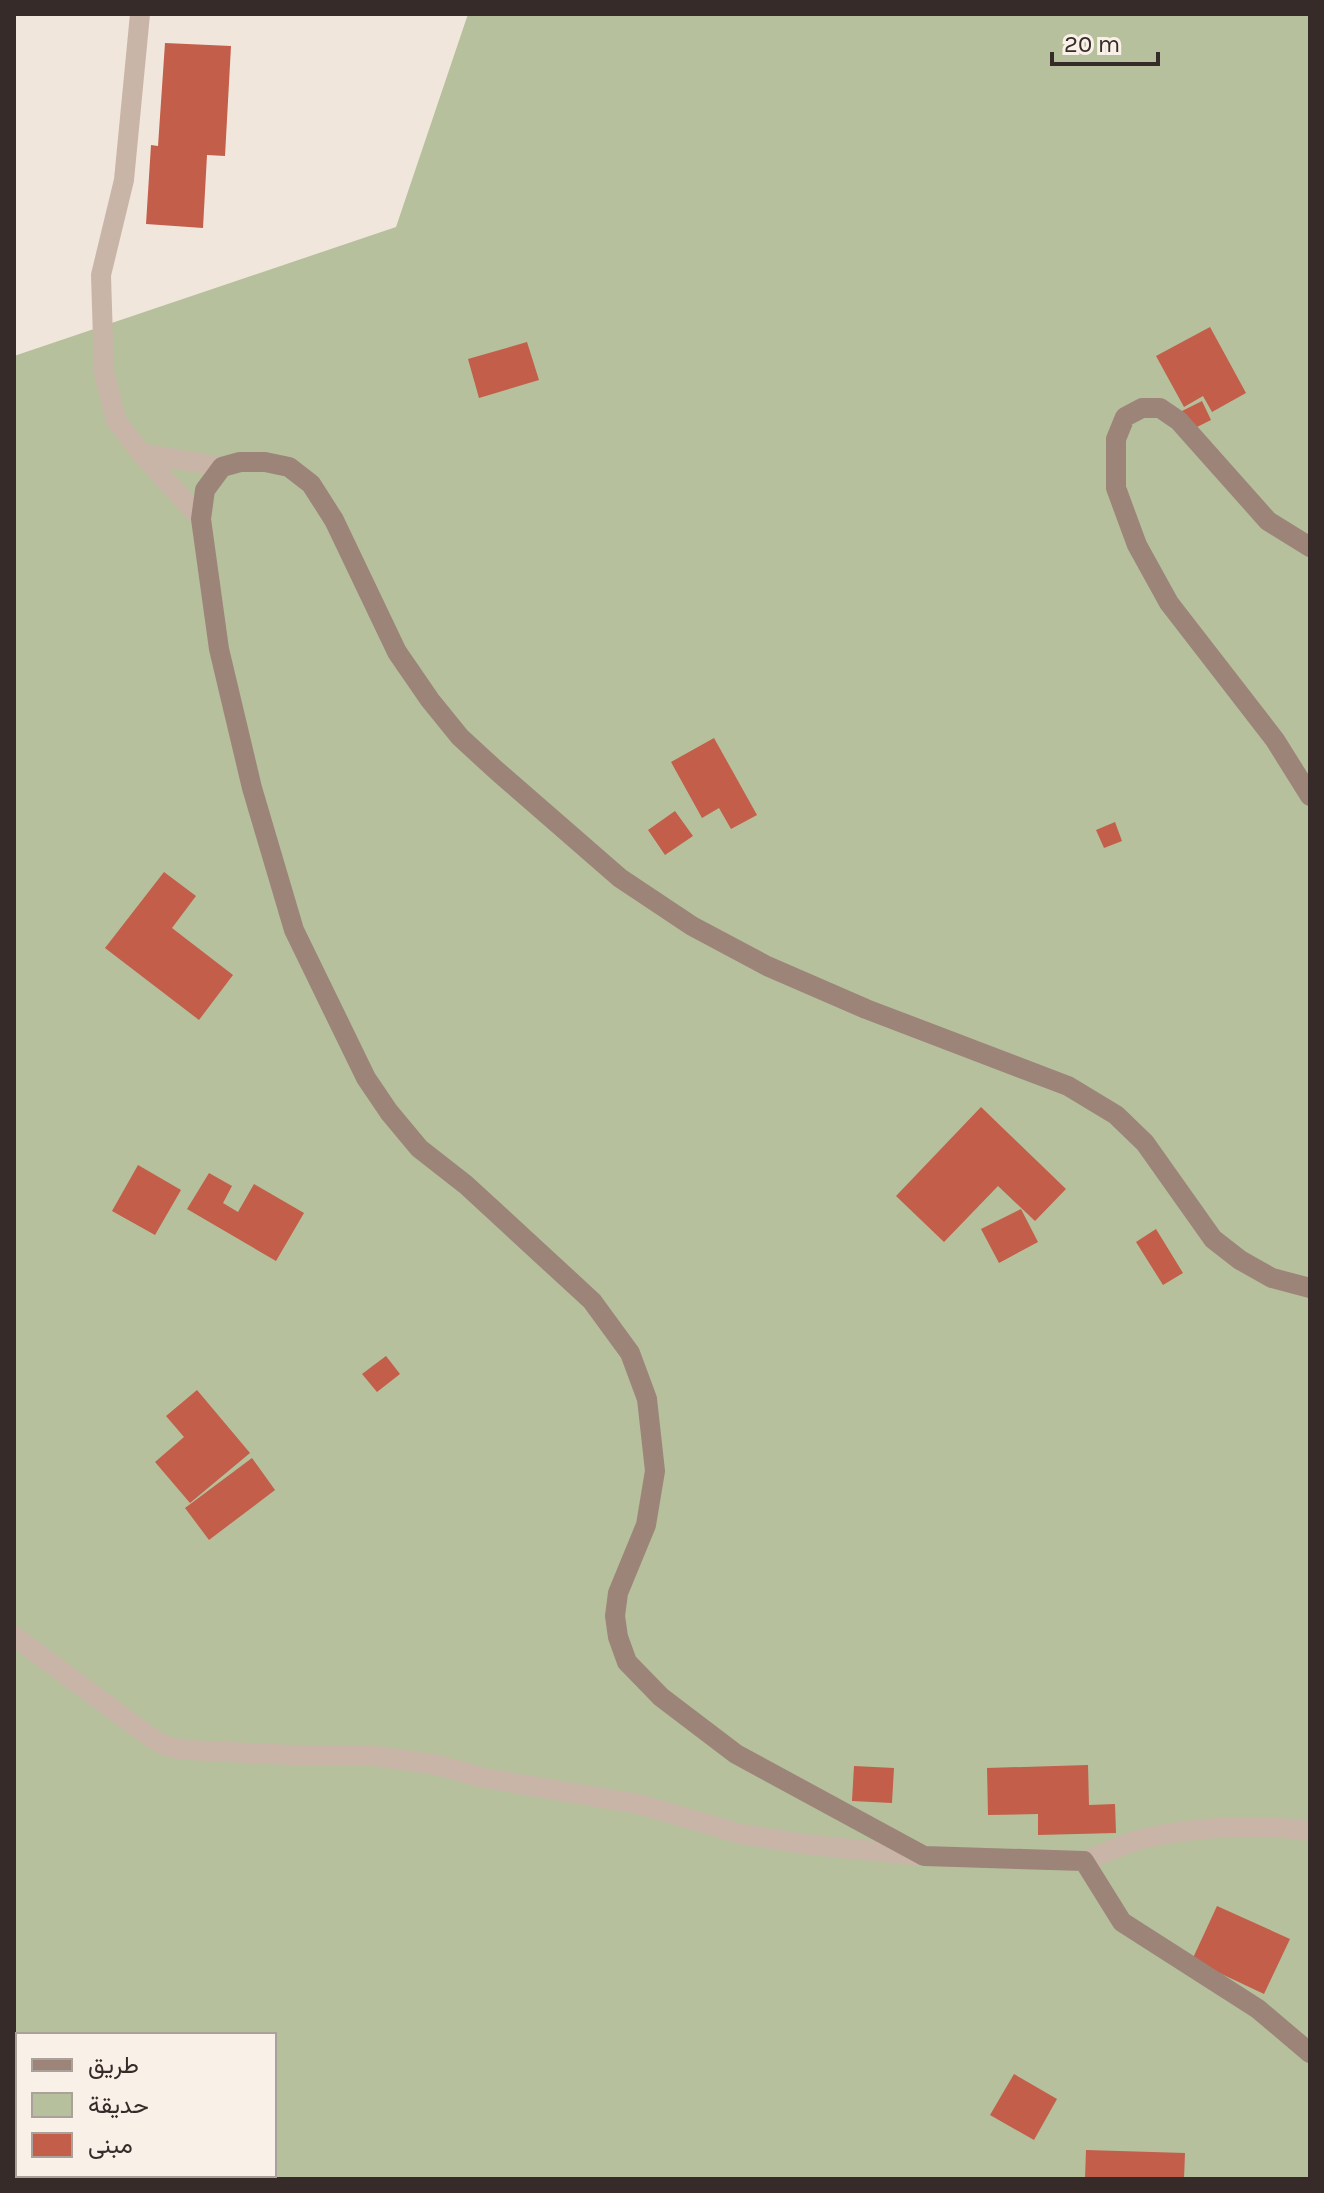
<svg xmlns="http://www.w3.org/2000/svg" width="1324" height="2193" font-family="Karla,Vazirmatn,sans-serif">
<style>
.green{fill:#b6c09c;fill-rule:evenodd}
.building{fill:#c25e49}
.lines{fill:none;stroke-linecap:round;stroke-linejoin:round}
.minor{stroke:#c9b5a8;stroke-width:20}
.secondary{stroke:#9c8479;stroke-width:20}
</style>
<rect width="100%" height="100%" fill="#f1e6dc"/>
<path class="green" d="M468,14h842v2165h-1296v-1823l382,-129zM18,2035h256v140h-256z"/>
<path class="building" d="M165,43l66,3 -6,110 -18,-1 -4,73 -57,-4 5,-79 7,1z
M1210,327l36,66 -34,19 -9,-16 -19,11 -28,-51z
M527,342l12,38 -60,18 -11,-39z
M1202,401l9,19 -20,10 -9,-19z
M714,738l43,77 -26,14 -12,-21 -17,10 -31,-56z
M675,811l18,25 -28,19 -17,-25z
M1115,822l7,19 -18,7 -8,-18z
M164,872l32,24 -24,32 61,47 -34,45 -94,-72z
M981,1107l85,82 -31,32 -37,-35 -54,56 -48,-46z
M138,1165l43,25 -26,45 -43,-24z
M209,1173l23,13 -9,17 15,9 16,-28 50,29 -28,48 -89,-52z
M1021,1209l17,33 -39,21 -18,-34z
M1156,1229l27,44 -20,12 -27,-43z
M386,1356l14,18 -23,18 -15,-18z
M197,1390l53,63 -60,50 -35,-41 29,-25 -18,-21z
M252,1458l23,32 -66,50 -24,-32z
M1088,1765l1,40 26,-1 1,29 -78,2v-21l-50,1 -1,-47z
M854,1766l40,2 -2,35 -40,-2z
M1217,1906l73,33 -26,55 -72,-34z
M1014,2074l43,25 -23,41 -44,-25z
M1086,2150l99,3 -1,26h-99z"/>
<g class="lines">
<path class="minor" d="M140,14l-16,166 -23,95 3,97 12,48 25,33 60,66
M141,453l81,14
M14,1636l136,101 16,9 18,4 130,6h61l62,9 47,13 154,26 103,30 69,11 114,11
M1084,1861c19,-7 39,-17 58,-22 54,-13 114,-15 168,-8"/>
<path class="secondary" d="M1310,547l-42,-26 -89,-100 -19,-13h-18l-17,9 -9,22v49l21,57 32,58 106,137 35,56
M1310,1288l-38,-10 -32,-18 -27,-21 -68,-96 -29,-28 -48,-29 -202,-77 -99,-43 -75,-40 -72,-48 -123,-107 -37,-34 -30,-37 -33,-48 -63,-132 -23,-36 -22,-17 -24,-5h-25l-18,5 -17,23 -4,29 18,130 33,139 42,142 72,148 23,34 30,36 46,36 127,117 38,52 17,46 8,72 -9,54 -28,68 -3,23 3,21 9,25 34,35 75,57 188,102 160,5 38,61 136,87 52,44"/>
</g>
<rect width="1324" height="2193" fill="none" stroke="#362b28" stroke-width="32"/>
<rect x="16" y="2033" width="260" height="144" fill="#f9f0e8" stroke="#aba19b" stroke-width="2"/>
<rect x="32" y="2059" width="40" height="12" fill="#9c8479" stroke="#aba19b" stroke-width="2"/>
<text x="88" y="2073" font-size="24" fill="#362b28">طريق</text>
<rect x="32" y="2093" width="40" height="24" fill="#b6c09c" stroke="#aba19b" stroke-width="2"/>
<text x="88" y="2113" font-size="24" fill="#362b28">حديقة</text>
<rect x="32" y="2133" width="40" height="24" fill="#c25e49" stroke="#aba19b" stroke-width="2"/>
<text x="88" y="2153" font-size="24" fill="#362b28">مبنى</text>
<path d="M1052 52v12h106v-12" fill="none" stroke="#362b28" stroke-width="4"/>
<text x="1064" y="52" font-size="24" fill="#362b28" stroke="#f9f0e8" stroke-width="6" paint-order="stroke">20 m</text>
</svg>
